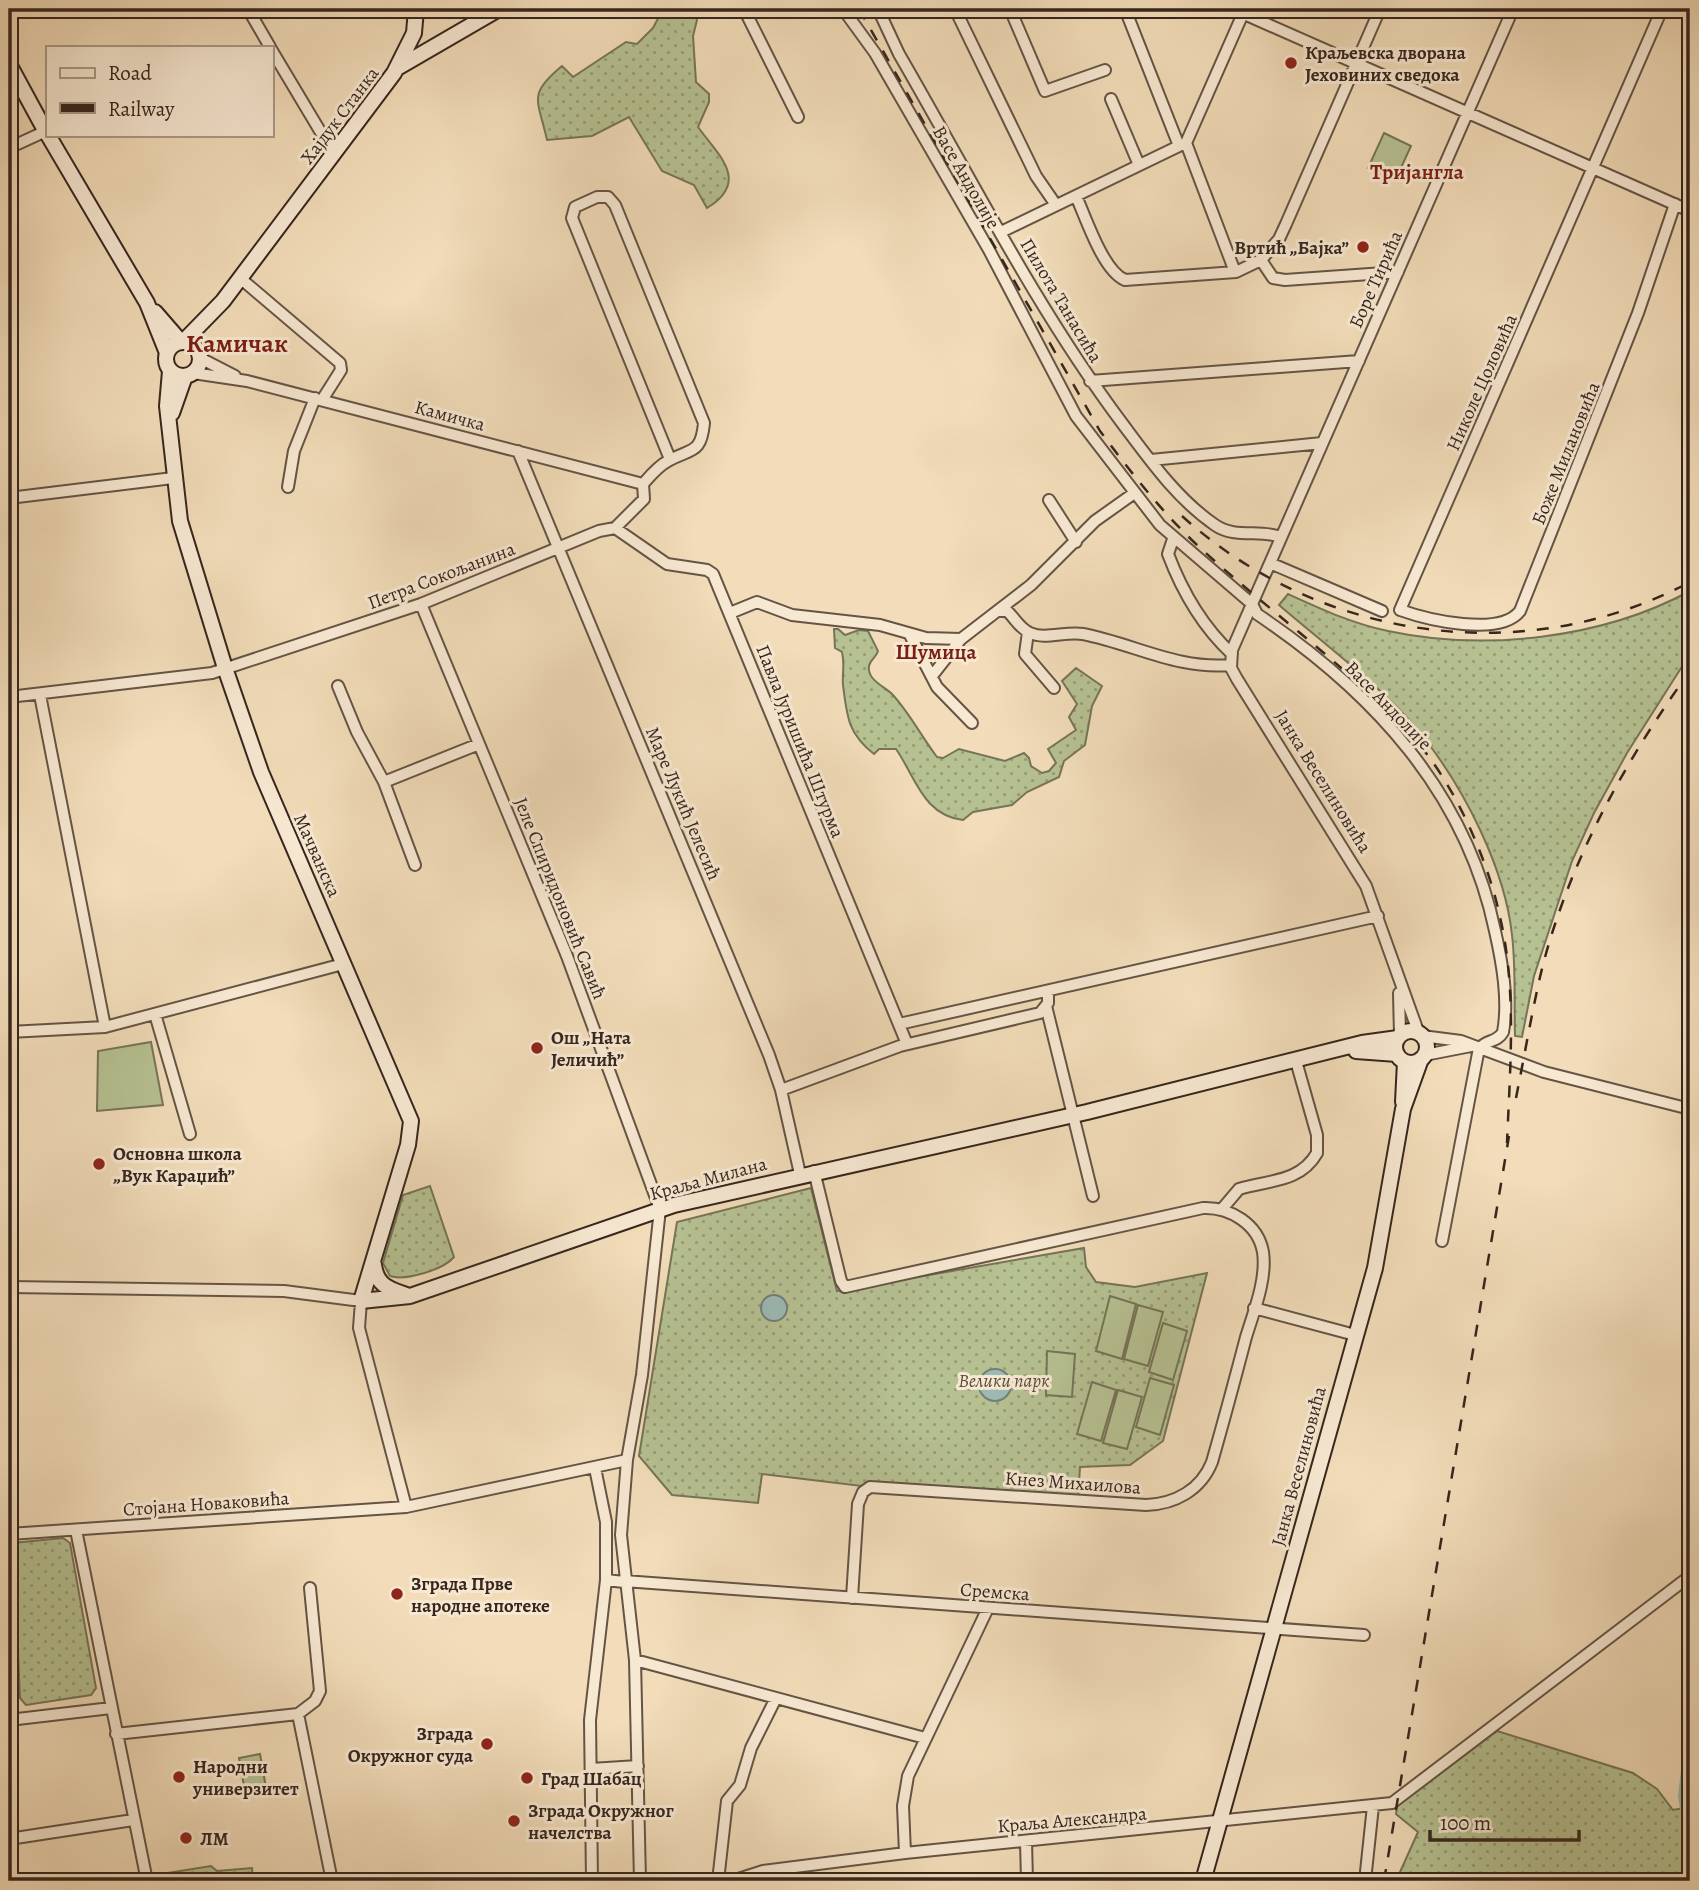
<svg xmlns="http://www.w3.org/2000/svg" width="1699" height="1890" font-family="Alegreya,serif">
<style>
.grass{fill:url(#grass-dots);stroke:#767458;stroke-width:2}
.garden{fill:#b6c192;stroke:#767458;stroke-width:2}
.water{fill:#9cbab5;stroke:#737f79;stroke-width:2}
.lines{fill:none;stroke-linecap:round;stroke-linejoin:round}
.canal{stroke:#9cbab5;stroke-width:10}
.street-casing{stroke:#655445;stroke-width:14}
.secondary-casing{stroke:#36261e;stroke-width:18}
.street{stroke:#f7e8d2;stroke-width:10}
.secondary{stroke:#f7e8d2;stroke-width:14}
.rail{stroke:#36261e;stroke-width:2.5;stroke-dasharray:12 12;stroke-linecap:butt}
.poi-dot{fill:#8f2418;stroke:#f7e8d2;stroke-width:2.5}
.labels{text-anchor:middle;stroke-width:6;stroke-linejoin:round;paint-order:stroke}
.poi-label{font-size:19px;font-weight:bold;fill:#36261e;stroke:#f7e8d2;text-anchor:start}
.street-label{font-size:19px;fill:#36261e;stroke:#f7e8d2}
.park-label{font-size:19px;font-style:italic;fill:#564d3b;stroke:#f7e8d2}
.neighbourhood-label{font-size:21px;font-weight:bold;fill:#7a1f14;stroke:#f7e8d2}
.district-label{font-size:26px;font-weight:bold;fill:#7a1f14;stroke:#f7e8d2}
</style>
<defs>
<pattern id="grass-dots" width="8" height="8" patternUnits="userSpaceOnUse" patternTransform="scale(1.75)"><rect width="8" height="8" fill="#b6c192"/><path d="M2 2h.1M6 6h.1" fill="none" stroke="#959d77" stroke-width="1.8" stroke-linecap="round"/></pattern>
</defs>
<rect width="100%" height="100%" fill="#f2dcb9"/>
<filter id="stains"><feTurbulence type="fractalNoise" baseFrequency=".00286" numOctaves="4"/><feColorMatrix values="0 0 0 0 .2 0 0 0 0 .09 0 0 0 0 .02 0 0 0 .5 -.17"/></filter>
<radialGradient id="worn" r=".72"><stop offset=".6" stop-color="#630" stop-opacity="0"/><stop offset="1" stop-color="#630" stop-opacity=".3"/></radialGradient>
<path class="grass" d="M663,9h31l3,11 -4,16 3,46 13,12v8l-11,25c20,28 53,54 9,81l-13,-23 -32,-14 -33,-54 -37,19 -45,4c-9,-41 -20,-45 15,-74l11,11 53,-35 11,2 16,-16z
M1690,591v63l-63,99 -33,60 -22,48 -38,115 -12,61 -7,-1c-1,-33 1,-68 -3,-101 -7,-66 -47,-145 -88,-197 -35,-46 -100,-94 -145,-133l9,-11c33,15 65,30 100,37 98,21 215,7 302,-40z
M834,629h4l7,6 14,-5 9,1 10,20c-2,7 -11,11 -9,19 1,11 16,17 23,24 17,18 29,42 45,63l6,1 16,-9 46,12 19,-8 5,5 2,8 11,7 7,-2 7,-8 -8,-14 28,-19 -7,-13 8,-13 -15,-23 14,-13 26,18 -10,20 -7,39 -21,16 -5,16 -32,15 -15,13 -39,7 -10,8c-40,-5 -47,-42 -67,-71h-17l-5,5c-26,-20 -27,-37 -31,-69 -1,-11 2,-21 -1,-33l-7,-4z
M430,1186l24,71c-11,13 -49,24 -64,19l-7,-13 20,-68z
M811,1188l26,103 247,-43 2,19 10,15 39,5 72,-14 -44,168 -33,24 -50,2 -2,32 -191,-10 -125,-15 -4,29 -86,-8 -33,-39 38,-234z
M63,1538l7,5 26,145 -5,7 -65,10 -6,-7 -7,-155z
M1497,1731l136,42 24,16 16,21 17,-3v72l-294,2 22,-49 -22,-18 1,-8z
M211,1866l6,5 35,-3 1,13h-91l-1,-7z"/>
<path class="garden" d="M1384,133l27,13 -16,35 -27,-13z
M151,1042l12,63 -66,6 1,-60z
M1110,1296l26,8 -14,55 -26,-8z
M1138,1305l25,7 -15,54 -24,-7z
M1163,1323l24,8 -14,49 -24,-8z
M1047,1351l28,3 -3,43 -26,-2z
M1150,1378l24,7 -14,50 -24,-8z
M1092,1382l24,8 -15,51 -24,-7z
M1118,1390l24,7 -15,52 -24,-6z
M260,1754l7,39 -21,4 -7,-39z"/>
<path class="water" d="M761 1308a13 13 0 1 1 26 0a13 13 0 1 1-26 0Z
M979 1385a16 16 0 1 1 32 0a16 16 0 1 1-32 0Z"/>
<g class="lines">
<path class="canal" d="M1687,1604l3,5
M1690,1736l-7,60 7,44"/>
<defs>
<path id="street" d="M248,9l22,38
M744,9l54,108
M843,9l32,44 114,197 87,166 84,109 92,79 5,10c116,78 209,178 238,317 7,31 14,69 8,101 -6,11 -16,7 -23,16
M878,9l21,45c72,124 137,254 223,369 27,36 55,76 93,102 20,14 44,4 66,12
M955,9l81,167 20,29
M1010,9l35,82 60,-21
M1125,9l54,137 7,-3 49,129
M1233,9l457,202
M1662,9l-262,601c28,10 100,27 120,1l118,-298 37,-109
M271,49l49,82 16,19
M1111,99l28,66
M1186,143l59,-134
M9,148l37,-17
M1076,196c10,22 27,75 49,84l111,-8 25,-12 12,18 12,2 113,-8
M1001,232l178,-86
M1261,260l18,-21 7,-15 94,-215
M240,278l100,85 1,7 -19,30
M200,358l35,18
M193,373l54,8 396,103
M1090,381l269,-20
M518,451l251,604 12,35 19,84
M1151,460l171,-17
M643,484c7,-8 15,-18 25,-23 23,-13 33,-6 36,-38l-89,-218 -7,-8h-11l-22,10 -3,11 98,241
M288,487l6,-36 21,-53
M9,498l164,-20
M1049,500l27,42
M615,528l52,36 40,6 6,4 194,470
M1173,539l-5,15c14,37 35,73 64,100
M1270,563l112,48
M421,604l146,352 93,253 -18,166 -15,85 -6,75 14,125 5,221
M999,611h8c8,7 12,17 23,22 15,7 36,-2 53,1 51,10 95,36 148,31
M730,613l27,-11 35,13 88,10 46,13 35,1 70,-54 64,-64 38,-27
M1028,632l-3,22 29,34
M910,635l27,52 35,36
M932,676l29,-37
M338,686l19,46 27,50 31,83
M40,695l65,332
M9,697l203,-24 209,-69 178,-73 16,-3 29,-29 -1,-15
M384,782l95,-38
M1399,993l1,43
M1046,1006l47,190
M155,1014l35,120
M899,1024l479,-108
M9,1032l96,-5 238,-63
M1419,1034l-53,-148 -129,-207 -6,-11 1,-18 20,-46 261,-595
M1422,1036l39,5 83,31 146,37
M1425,1055l46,-9
M781,1090l119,-44 140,-33 8,-10v-12
M814,1171l27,110 4,6 358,-79c27,-1 55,16 60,44 4,27 -9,59 -17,85 -11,42 -22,83 -34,125 -11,28 -37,42 -66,43l-276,-18 -7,5 -5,12 -6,94
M1222,1209l17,-20c28,-9 61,-6 78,-36v-18l-21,-74
M1442,1241l37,-193
M9,1287l275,4 77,10 -2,27 47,179
M1254,1308l101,27
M595,1468l11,54v58
M76,1530l71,351
M9,1534l397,-27 221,-47
M624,1581l740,54
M635,1660l290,78
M9,1698l2,22
M298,1714l17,-13 5,-10 -10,-103
M9,1720l102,-12
M116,1734l182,-20 34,167
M591,1769l47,-3
M9,1839l124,-19
M1026,1841l1,40
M905,1853l-2,-47 5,-30 80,-168
M592,1881l-2,-161 16,-140 18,2
M718,1881l9,-80 13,-16 11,-37 25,-50
M732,1881l31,-10 142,-18 487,-50 298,-227
M1365,1881l8,-75"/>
<path id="secondary" d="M9,64l38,70
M399,67l100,-58
M48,135l99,168 20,50
M155,312l26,30
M166 359a17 17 0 1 1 34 0a17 17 0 1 1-34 0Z
M183,342l40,-41 171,-228 20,-40 2,-24
M170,371l-3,35 13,115 45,147 36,104 150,349 -3,24 -47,156 49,-5 264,-91 413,-93 275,-69 36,-5
M172,413l13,-37
M1395 1047a16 16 0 1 1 32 0a16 16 0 1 1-32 0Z
M1356,1051l41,3
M1403,1102l2,-40
M374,1265c3,22 16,24 35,31
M1203,1881l172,-613 28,-159 18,-50"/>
</defs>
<use href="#street" class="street-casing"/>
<use href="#secondary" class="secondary-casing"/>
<use href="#street" class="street"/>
<use href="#secondary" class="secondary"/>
<path class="rail" d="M859,9l241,422c30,40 60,79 96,113 72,67 154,123 220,197 39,44 72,119 84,176 17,73 10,151 7,226
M1182,516c138,125 343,154 508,66
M1516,1098c8,-40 15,-81 24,-121 26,-110 84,-215 150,-306
M1384,1881l125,-745"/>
</g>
<g class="poi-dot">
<circle cx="1291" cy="63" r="7"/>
<circle cx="1363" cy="247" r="7"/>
<circle cx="537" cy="1048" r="7"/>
<circle cx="99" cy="1164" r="7"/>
<circle cx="397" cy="1594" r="7"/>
<circle cx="487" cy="1744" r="7"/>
<circle cx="179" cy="1777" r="7"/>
<circle cx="527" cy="1778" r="7"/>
<circle cx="514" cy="1821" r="7"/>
<circle cx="186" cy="1838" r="7"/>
</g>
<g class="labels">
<g class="poi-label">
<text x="1305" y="59">Краљевска дворана<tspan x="1305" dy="22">Јеховиних сведока</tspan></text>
<text x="1349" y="254" text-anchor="end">Вртић „Бајка”</text>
<text x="551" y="1044">Ош „Ната<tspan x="551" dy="22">Јеличић”</tspan></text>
<text x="113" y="1160">Основна школа<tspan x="113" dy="22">„Вук Караџић”</tspan></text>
<text x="411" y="1590">Зграда Прве<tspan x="411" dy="22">народне апотеке</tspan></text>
<text x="473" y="1740" text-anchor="end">Зграда<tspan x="473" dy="22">Окружног суда</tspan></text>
<text x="193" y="1773">Народни<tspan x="193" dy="22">универзитет</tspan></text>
<text x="541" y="1785">Град Шабац</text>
<text x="528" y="1817">Зграда Окружног<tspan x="528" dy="22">начелства</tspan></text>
<text x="200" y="1845">ЛМ</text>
</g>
<g class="street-label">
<text transform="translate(339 115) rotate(-53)" y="7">Хајдук Станка</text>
<text transform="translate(967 177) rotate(60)" y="7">Васе Андолије</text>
<text transform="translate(1375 279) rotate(-66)" y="7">Боре Тирића</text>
<text transform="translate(1062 300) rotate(59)" y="7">Пилота Танасића</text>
<text transform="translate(1481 382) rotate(-66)" y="7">Николе Цоловића</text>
<text transform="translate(450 415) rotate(15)" y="7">Камичка</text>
<text transform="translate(1565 453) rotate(-68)" y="7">Боже Милановића</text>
<text transform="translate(441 575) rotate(-21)" y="7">Петра Сокољанина</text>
<text transform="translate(1389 705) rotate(46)" y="7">Васе Андолије</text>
<text transform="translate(801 741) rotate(68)" y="7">Павла Јуришића Штурма</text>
<text transform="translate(1324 781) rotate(58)" y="7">Јанка Веселиновића</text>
<text transform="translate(684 803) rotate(67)" y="7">Маре Лукић Јелесић</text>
<text transform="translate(318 855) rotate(66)" y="7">Мачванска</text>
<text transform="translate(561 898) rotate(68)" y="7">Јеле Спиридоновић Савић</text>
<text transform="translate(708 1178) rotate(-15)" y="7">Краља Милана</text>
<text transform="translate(1298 1466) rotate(-75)" y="7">Јанка Веселиновића</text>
<text transform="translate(1073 1482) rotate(4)" y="7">Кнез Михаилова</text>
<text transform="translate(206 1503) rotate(-4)" y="7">Стојана Новаковића</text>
<text transform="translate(995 1591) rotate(4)" y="7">Сремска</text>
<text transform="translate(1072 1819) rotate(-5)" y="7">Краља Александра</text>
</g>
<g class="park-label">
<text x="1004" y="1387">Велики парк</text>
</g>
<g class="neighbourhood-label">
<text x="1417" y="179">Тријангла</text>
<text x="936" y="659">Шумица</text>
</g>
<g class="district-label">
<text x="237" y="352">Камичак</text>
</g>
</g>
<rect width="1699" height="1890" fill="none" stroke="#f2dcb9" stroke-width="35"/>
<rect x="10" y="10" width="1678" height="1869" fill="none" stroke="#36261e" stroke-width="3.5"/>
<rect x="18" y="18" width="1664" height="1855" fill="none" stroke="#36261e" stroke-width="2"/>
<rect x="46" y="46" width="228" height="91" fill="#f7e8d2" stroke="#aa9a8a" stroke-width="2"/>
<rect x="60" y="68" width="35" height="10" fill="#f7e8d2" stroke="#aa9a8a" stroke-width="2"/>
<text x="108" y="80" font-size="21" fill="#36261e">Road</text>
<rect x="60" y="103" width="35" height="10" fill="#36261e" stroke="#aa9a8a" stroke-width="2"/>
<text x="108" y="116" font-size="21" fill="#36261e">Railway</text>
<path d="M1430 1830v10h149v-10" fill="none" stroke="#36261e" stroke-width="3.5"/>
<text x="1440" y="1830" font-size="21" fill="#36261e" stroke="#f7e8d2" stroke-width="5" paint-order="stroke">100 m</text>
<rect width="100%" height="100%" filter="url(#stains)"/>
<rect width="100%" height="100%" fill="url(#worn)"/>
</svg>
